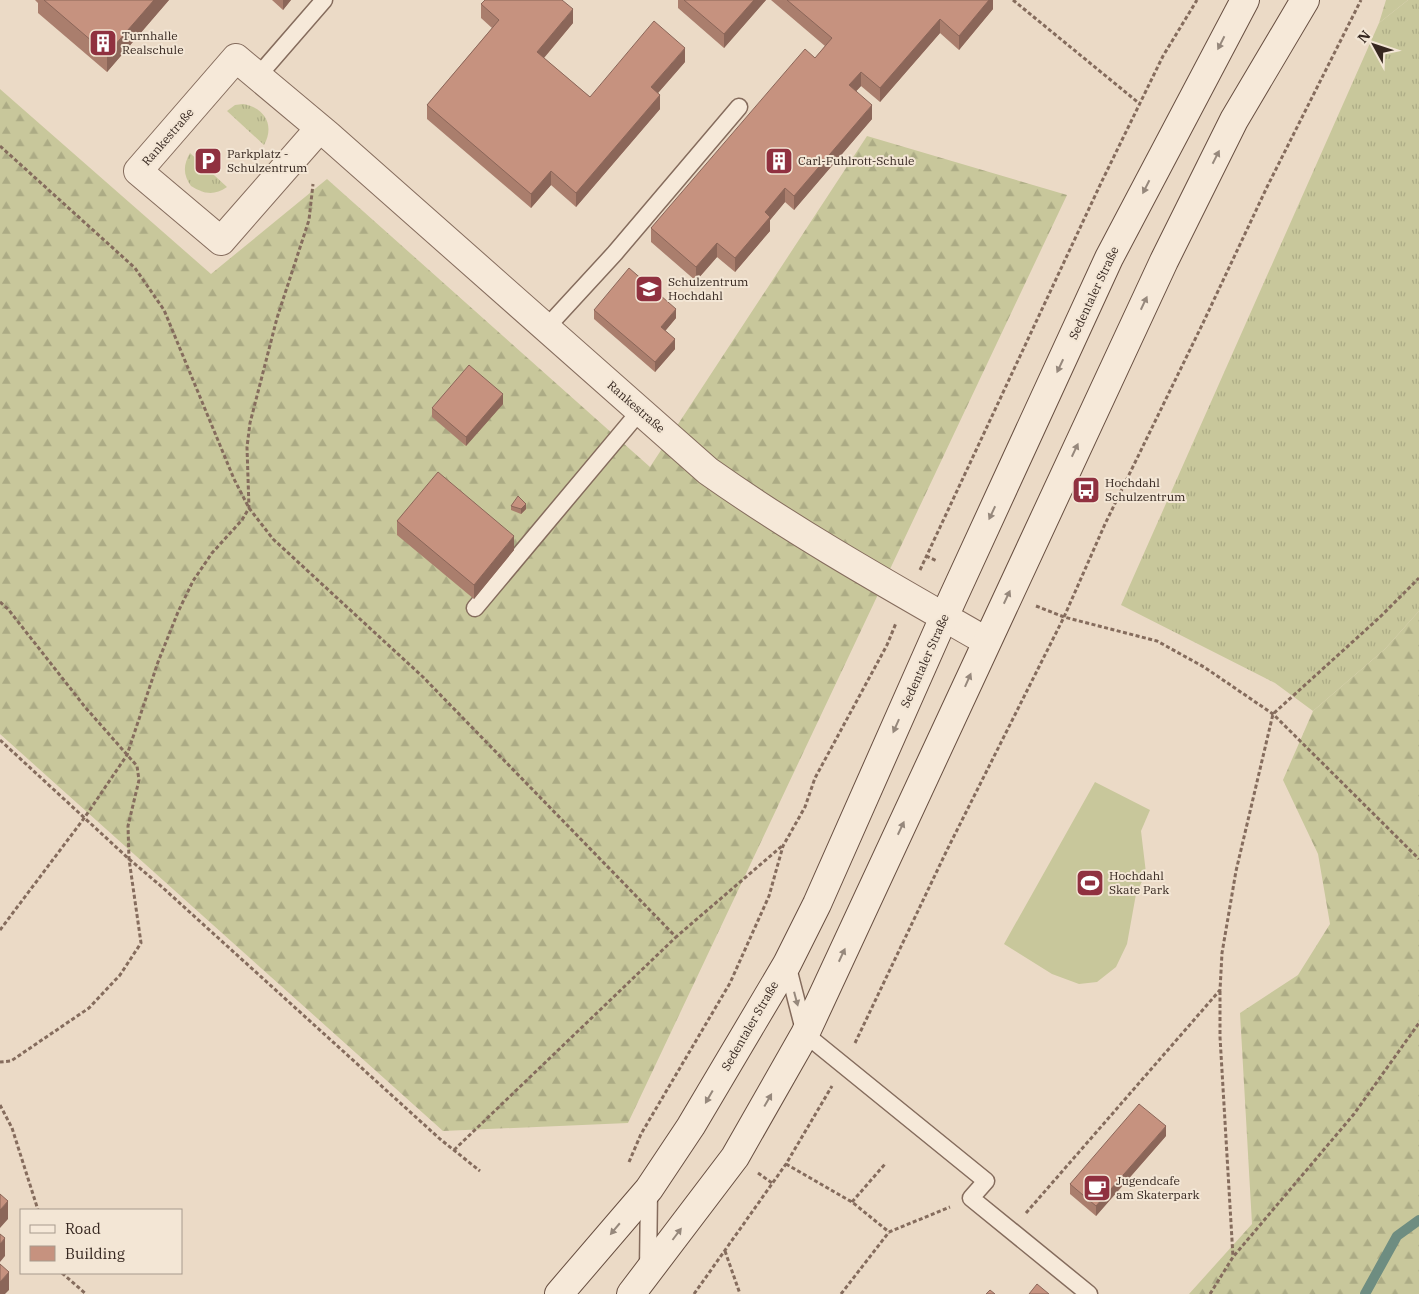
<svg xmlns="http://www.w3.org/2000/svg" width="1419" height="1294" font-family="'IBM Plex Serif',serif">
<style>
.grass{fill:url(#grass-tufts)}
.forest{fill:url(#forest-firs)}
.pitch{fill:#c8c79b}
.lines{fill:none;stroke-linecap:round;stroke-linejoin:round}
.stream{stroke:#6e8d81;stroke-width:10}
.lane-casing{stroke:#856c5d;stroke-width:19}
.street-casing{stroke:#856c5d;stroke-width:30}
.secondary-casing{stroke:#674e40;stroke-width:30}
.path{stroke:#856c5d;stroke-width:3;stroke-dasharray:4 2.5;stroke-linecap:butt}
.lane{stroke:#f6e9d9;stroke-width:16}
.street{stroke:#f6e9d9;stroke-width:28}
.secondary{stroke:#f6e9d9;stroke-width:28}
.wall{fill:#aa7e6d}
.shaded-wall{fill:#8b6659}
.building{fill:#c6927f;stroke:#8b6659}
.oneway{fill:#96887c}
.labels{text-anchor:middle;stroke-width:4;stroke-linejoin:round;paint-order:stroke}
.poi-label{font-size:12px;fill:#362720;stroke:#f3e6d5;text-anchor:start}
.street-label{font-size:12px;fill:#362720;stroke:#f3e6d5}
</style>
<defs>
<pattern id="grass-tufts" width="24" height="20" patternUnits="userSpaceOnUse" patternTransform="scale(1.25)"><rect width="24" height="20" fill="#c8c79b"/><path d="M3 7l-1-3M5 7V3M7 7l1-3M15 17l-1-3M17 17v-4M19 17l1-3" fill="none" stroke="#acab85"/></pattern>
<pattern id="forest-firs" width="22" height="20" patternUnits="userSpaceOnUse" patternTransform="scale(1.25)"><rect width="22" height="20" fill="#c8c79b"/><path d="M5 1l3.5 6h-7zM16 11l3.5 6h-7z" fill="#acab85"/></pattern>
</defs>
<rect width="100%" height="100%" fill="#ebdac6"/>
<path class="grass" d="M1408,0h11v611l-34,38 -72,62 -38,-28 -154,-78 258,-582z
M243,104c22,4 32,21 21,41l-37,-34 8,-6z
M190,153l37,34c-13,9 -23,7 -36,-1 -8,-11 -8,-21 -1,-33z"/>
<path class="forest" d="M1386,0h22l-29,23z
M0,89l211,185 116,-95 323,288 217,-331 200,59 -439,928 -185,8 -443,-397z
M1419,611v683h-230l63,-70 -12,-211 58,-38 32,-51 -12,-70 -35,-74 30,-69 72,-62z"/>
<path class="pitch" d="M1095,782l55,28 -9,21 5,42 -10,21 -9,50 -11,23 -19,15 -18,2 -27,-10 -48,-30z"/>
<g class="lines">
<path class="stream" d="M1365,1294l32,-58 22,-16"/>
<defs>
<path id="lane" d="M258,76l66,-76
M546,328l69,-75 124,-146
M475,608l165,-197
M787,964l18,70 181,147 -15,17 118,96
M648,1271l1,-82"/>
<path id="street" d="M319,129l-98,112 -83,-70 98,-113 92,77 380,336c89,63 184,116 278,170"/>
<path id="secondary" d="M559,1294l90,-105 42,-63 96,-162 30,-60 127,-287 165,-359 136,-258
M631,1294l104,-137 70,-123 359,-773 70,-141 71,-120"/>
</defs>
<use href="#lane" class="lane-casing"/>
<use href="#street" class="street-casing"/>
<use href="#secondary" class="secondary-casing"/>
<path class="path" d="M1013,0l127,104
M0,146l135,122 29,42 70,169 15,29 24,31 150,138 253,260 106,-91
M926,556l11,5
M920,570l181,-387 62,-127 34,-56
M0,602l8,7 77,98 52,59 2,14 -11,46 1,33 12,84 -21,32 -31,33 -78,53 -11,1
M1036,606l28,11 93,24 47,26 69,47 146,145
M0,740l129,119 33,28 278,252 40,32
M0,930l85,-113 42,-62 31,-93 20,-50 15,-31 19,-28 30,-33 7,-12 -2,-61 3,-24 27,-105 32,-98 4,-36
M1220,991v46l13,220
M855,1043l92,-193 117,-233 41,-93 98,-201 64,-136 94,-187
M0,1105l12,23 26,82
M454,1150l222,-213
M629,1162l12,-28 89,-151 39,-87 14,-50 22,-39 10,-29 72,-133 9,-22
M786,1164l66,38 37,30 61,-25
M758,1173l14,10
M852,1202l33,-38
M1026,1213l194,-223 2,-37 14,-82 37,-157 107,-97 39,-39
M725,1251l15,43
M62,1273l24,21
M694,1294l92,-130 46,-78
M841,1294l48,-62
M1210,1294l23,-37 121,-143 65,-91"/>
<use href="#lane" class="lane"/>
<use href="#street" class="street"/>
<use href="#secondary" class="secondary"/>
</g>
<path class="wall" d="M35,0h134l-62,72 -69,-59v-10z
M272,0h19l-8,10z
M678,0h88l-42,48 -46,-40z
M771,0h222v9l-34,41 -19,-17 -60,69 -19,-16 -5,5 16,28 -78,91 -9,-8 -15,18v11l-35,41 -18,-15 -21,24 -45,-39v-14l164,-170 10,-12z
M481,4l92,19 -29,35 46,39 95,-35 -27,31 2,16 -84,98 -25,-22 -20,23 -104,-89v-14l65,-77 -11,-10z
M594,310l82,8 -11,13 10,18 -20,23 -61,-53z
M503,404l-37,42 -34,-29v-9z
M511,506l15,3 -5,5 -10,-4z
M397,521l117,29 -40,49 -77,-64z
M1166,1136l-70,80 -26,-22v-10z"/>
<path class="shaded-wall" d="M154,0h15l-62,72v-18z
M283,0h8l-8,10z
M754,0h12l-42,48v-14z
M989,0h4v9l-34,41v-14z
M573,9v14l-36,43v-14z
M940,19v14l-60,69v-14z
M685,48v14l-34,39v-14z
M861,72v14l-12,13v-14z
M660,95v14l-84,98v-14z
M872,105v14l-78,91v-14z
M551,171v14l-20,23v-14z
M785,188v14l-15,18v11l-35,41v-14l30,-46z
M717,243v14l-21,24v-14z
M676,309v9l-15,18v-9z
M675,339v10l-20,23v-10z
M503,394v10l-37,42v-9z
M526,504v5l-5,5v-5z
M514,536v14l-40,49v-14z
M1166,1126v10l-70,80v-10z
M8,1201v18l-8,9v-18z
M5,1238v18l-5,6v1v-19z
M9,1272v18l-4,4h-5v-12z"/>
<path class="building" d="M44,0h110l-47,54z
M485,0h77l11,9 -36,43 53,45 64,-76 31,27 -34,39 9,8 -84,98 -25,-22 -20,23 -104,-89 72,-85 -18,-16z
M684,0h70l-30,34z
M787,0h202l-30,36 -19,-17 -60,69 -19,-16 -12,13 23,20 -78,91 -9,-8 -20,24 5,5 -35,41 -18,-15 -21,24 -45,-39 154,-179 10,9 17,-20z
M629,268l47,41 -15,18 14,12 -20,23 -61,-52z
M469,365l34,29 -37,43 -34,-29z
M438,472l76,64 -40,49 -77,-64z
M518,496l8,8 -5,5 -10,-3z
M1139,1104l27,22 -70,80 -26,-22z
M0,1194l8,7 -8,9z
M0,1234l5,4 -5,6v1z
M0,1264l9,8 -9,10z
M1037,1284l12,10h-20z
M990,1290l5,4h-9z"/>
<defs><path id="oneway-solid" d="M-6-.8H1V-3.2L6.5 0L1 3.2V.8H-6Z" transform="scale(1.25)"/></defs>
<g class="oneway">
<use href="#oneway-solid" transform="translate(1221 43) rotate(117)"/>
<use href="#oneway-solid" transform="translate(1216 157) rotate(-63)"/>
<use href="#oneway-solid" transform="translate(1146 187) rotate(117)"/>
<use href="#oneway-solid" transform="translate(1144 303) rotate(-65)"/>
<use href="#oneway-solid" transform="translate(1060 366) rotate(115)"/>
<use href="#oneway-solid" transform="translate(1075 450) rotate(-65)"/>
<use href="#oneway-solid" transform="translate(992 513) rotate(115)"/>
<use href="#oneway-solid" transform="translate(1007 597) rotate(-65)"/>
<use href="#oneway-solid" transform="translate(968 680) rotate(-66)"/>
<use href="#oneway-solid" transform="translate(896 726) rotate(114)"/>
<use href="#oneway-solid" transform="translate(901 828) rotate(-65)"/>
<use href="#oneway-solid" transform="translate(842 955) rotate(-65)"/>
<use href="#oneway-solid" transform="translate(796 999) rotate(75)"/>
<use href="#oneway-solid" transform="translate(709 1097) rotate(120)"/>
<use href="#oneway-solid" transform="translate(768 1100) rotate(-60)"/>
<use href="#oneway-solid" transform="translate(615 1229) rotate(130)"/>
<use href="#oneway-solid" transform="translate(677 1234) rotate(-53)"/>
</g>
<defs>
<symbol id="building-square" viewBox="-11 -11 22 22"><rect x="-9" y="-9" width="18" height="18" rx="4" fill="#903140" stroke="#f3e6d5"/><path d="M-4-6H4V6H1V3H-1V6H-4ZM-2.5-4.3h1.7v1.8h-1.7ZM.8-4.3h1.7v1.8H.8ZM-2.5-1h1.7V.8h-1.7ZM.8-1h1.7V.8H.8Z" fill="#fff"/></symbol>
<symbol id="parking-square" viewBox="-11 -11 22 22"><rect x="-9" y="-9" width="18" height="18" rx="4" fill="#903140" stroke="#f3e6d5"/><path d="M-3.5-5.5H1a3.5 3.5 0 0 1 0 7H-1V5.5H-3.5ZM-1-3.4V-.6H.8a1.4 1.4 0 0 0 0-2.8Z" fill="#fff"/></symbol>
<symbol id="school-square" viewBox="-11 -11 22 22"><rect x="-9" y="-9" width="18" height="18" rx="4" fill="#903140" stroke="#f3e6d5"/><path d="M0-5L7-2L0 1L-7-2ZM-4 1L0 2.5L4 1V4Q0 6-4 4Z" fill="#fff"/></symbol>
<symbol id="bus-square" viewBox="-11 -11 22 22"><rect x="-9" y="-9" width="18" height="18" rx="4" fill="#903140" stroke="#f3e6d5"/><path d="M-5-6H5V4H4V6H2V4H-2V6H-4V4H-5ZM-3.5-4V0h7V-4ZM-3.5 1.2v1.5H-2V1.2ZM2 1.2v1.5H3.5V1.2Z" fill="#fff"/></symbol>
<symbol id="stadium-square" viewBox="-11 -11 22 22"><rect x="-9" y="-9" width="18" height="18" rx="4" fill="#903140" stroke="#f3e6d5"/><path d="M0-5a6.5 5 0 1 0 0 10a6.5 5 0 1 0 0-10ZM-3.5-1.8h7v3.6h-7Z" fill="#fff"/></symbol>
<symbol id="cafe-square" viewBox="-11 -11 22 22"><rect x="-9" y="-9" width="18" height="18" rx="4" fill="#903140" stroke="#f3e6d5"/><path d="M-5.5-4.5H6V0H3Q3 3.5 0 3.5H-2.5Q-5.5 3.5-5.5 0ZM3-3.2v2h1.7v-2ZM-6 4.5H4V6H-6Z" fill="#fff"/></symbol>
</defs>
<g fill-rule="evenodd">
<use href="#building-square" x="87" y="27" width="32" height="32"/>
<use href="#parking-square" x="192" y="145" width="32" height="32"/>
<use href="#building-square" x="763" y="145" width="32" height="32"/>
<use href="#school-square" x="633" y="273" width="32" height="32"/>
<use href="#bus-square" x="1070" y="474" width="32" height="32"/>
<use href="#stadium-square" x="1074" y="867" width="32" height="32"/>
<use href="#cafe-square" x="1081" y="1172" width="32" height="32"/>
</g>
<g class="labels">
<g class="poi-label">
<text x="122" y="40">Turnhalle<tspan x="122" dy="14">Realschule</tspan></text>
<text x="227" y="158">Parkplatz -<tspan x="227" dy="14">Schulzentrum</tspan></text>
<text x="798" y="165">Carl-Fuhlrott-Schule</text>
<text x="668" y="286">Schulzentrum<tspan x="668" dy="14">Hochdahl</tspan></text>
<text x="1105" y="487">Hochdahl<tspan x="1105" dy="14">Schulzentrum</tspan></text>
<text x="1109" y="880">Hochdahl<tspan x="1109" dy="14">Skate Park</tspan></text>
<text x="1116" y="1185">Jugendcafe<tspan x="1116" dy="14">am Skaterpark</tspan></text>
</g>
<g class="street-label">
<text transform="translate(168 137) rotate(-49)" y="4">Rankestraße</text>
<text transform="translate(1094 293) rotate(-65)" y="4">Sedentaler Straße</text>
<text transform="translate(636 407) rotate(41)" y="4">Rankestraße</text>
<text transform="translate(925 661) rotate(-66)" y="4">Sedentaler Straße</text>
<text transform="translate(750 1026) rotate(-60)" y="4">Sedentaler Straße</text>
</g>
</g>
<rect x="20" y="1209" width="162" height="65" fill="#f3e6d5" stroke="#a79a8d"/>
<rect x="30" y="1225" width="25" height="8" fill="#f6e9d9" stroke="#a79a8d"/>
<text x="65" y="1234" font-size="15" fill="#362720">Road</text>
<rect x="30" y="1246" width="25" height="15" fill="#c6927f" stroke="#a79a8d"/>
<text x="65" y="1259" font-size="15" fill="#362720">Building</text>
<g transform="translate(1374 45) rotate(310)" stroke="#f3e6d5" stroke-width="4" paint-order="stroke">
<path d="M0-4L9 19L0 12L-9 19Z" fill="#362720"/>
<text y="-8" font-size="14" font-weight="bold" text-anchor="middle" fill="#362720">N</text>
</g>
</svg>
